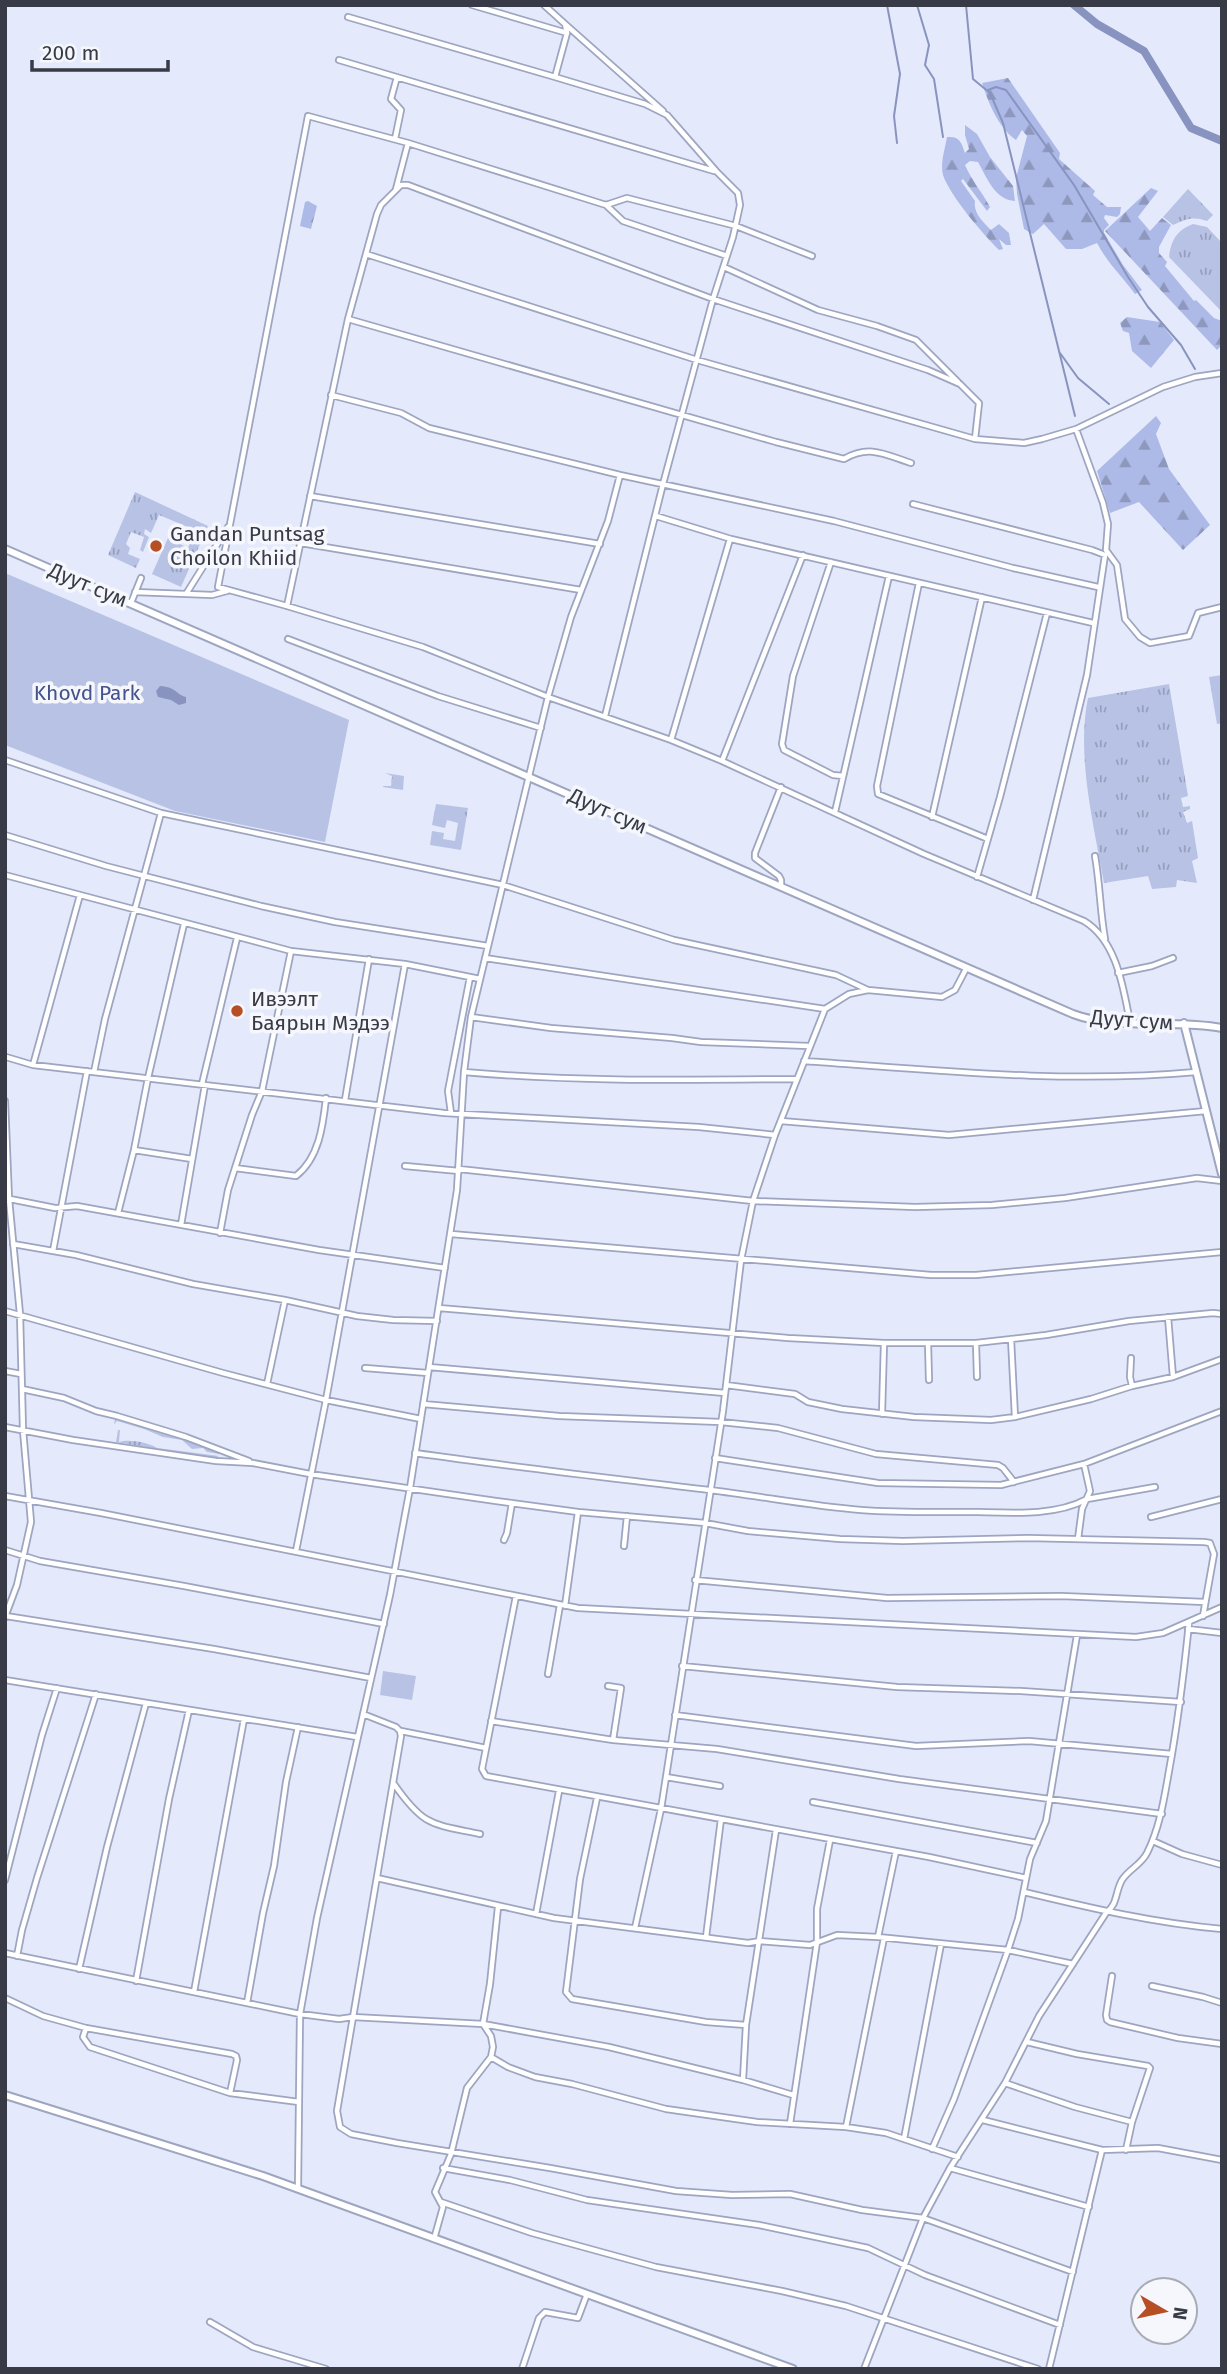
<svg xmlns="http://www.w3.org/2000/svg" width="1227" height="2374" font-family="'Fira Sans',sans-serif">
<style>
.grass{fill:url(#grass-tufts)}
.forest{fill:url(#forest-firs)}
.park{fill:#b7c2e5}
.water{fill:url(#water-ripples)}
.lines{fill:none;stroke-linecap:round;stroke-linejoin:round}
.stream{stroke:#8894bf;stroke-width:2}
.river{stroke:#8894bf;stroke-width:8}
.street-casing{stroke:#9da5c0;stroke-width:8}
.secondary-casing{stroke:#9da5c0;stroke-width:10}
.street{stroke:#fff;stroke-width:4.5}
.secondary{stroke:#fff;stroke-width:6}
.poi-dot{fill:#b65024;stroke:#f5f7fd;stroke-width:2.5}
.labels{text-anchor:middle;stroke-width:7;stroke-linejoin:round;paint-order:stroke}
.poi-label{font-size:21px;fill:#383b46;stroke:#f5f7fd;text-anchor:start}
.street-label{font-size:21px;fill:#383b46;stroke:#f5f7fd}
.park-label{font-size:21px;fill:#45528c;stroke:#f5f7fd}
</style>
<defs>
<pattern id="grass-tufts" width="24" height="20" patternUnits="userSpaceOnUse" patternTransform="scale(1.75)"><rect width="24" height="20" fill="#b7c2e5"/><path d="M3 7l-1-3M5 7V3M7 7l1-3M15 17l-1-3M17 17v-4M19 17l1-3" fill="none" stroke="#969fbb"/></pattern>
<pattern id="forest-firs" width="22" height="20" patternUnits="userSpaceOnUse" patternTransform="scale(1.75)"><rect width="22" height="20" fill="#adbae7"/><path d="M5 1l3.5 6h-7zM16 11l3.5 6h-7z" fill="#8e98bd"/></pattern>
<pattern id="water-ripples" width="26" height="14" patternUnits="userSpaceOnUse" patternTransform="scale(1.75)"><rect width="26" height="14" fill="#8894bf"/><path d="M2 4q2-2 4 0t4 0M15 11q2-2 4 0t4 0" fill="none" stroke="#707a9d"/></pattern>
</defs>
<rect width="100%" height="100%" fill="#e4eafb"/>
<path class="grass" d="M1188,189l25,26 -6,6c-14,-5 -21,-2 -34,4l-10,-8z
M1193,224l14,3 15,16v69l-53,-55c2,-17 8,-27 24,-33z
M135,492l73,34 -27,61 -29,-13 16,-36 20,10 7,-18 -36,-15 -8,18 -6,-4 -1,5 5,3 -6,15 -3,-2 4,-13 -13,-5 -5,12 4,4 -2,6 12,5 -4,9 -28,-13z
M1222,675v48l-5,1 -8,-47z
M1169,684l19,112 -7,2 2,9 7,-1v3l-7,3 4,11 5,-2 6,37 -6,3 5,22 -20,-3 -1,7 -24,2 -4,-13 -44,7c-10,-57 -28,-127 -16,-185z
M385,773l19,3 -1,14 -20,-3v-1h8l1,-10z
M436,804l32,4 -7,42 -31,-5 2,-14 12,2 -1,6 12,2 3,-18 -11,-3 -2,8 -13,-3z
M115,1419l98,30 6,3v2l-12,-2 -4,-4 -11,1 -10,-9 -19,-3 -19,-8 -27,-8 -3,3z
M118,1430h2l-1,12c10,-3 28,0 38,6l62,8 -3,2 -100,-16z"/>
<path class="forest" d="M1008,78l52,75 -1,6 36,32 -2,4 14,12h14l-1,7 -3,3 -12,-2 -1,3 5,7 -5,5v3l19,32 19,25 -7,4c-13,-18 -27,-30 -38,-51l-15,6h-16l-22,-25 -11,10 -9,-5 -7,-35 -1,-16 11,-42 -5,-6 -6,10c-18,-13 -27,-36 -34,-57z
M965,125l12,9 13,23 23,29 2,15c-20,-1 -28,-23 -37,-39l-8,-1 -5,4c7,16 17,27 25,42l-3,4 -24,-32 -2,2 14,20c-2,12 8,21 16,29l8,-6 10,9 2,12h-5l-7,-6 4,10 -4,1c-16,-16 -49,-54 -56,-75 -3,-12 2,-26 4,-38 13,-1 14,5 18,16l4,-4 -4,-14z
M1151,188l7,3 -20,26 12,14 12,-13 9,7 -12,22v6l8,9 -2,4 29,35 2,-1 18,18 8,3v24l-5,5 -112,-119z
M308,201l9,5 -6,23 -11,-3 5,-24z
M1127,317l33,5 14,18 -23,28 -19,-17 -3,-18 -6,-2 -3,-8z
M1156,416l5,7 -5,11 13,35 41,56 -27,25 -44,-48 -29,11 -13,-42z"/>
<path class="park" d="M5,573l344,147 -24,122 -150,-31 -170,-66z
M383,1671l33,5 -4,24 -32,-5z"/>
<path class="water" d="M160,686c17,1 15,8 26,11v6l-7,2 -8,-5 -13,-3 -2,-6z"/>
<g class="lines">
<path class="stream" d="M887,5l13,69 -6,42 3,27
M917,5l12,40 -4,20 9,14 9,58
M966,5l7,74 17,14 13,30 72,293
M988,90l8,-3 10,3 68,95 54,92 20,30 33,38 14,24
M1060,353l18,25 31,26"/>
<path class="river" d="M1074,5l23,19 47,27 47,77 31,13"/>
<defs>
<path id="street" d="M472,5l95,28
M544,5l21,19 2,9 -12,44 90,27 22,11 49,56 22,22 2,12 -7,32 -20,62 -50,185 -58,232
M348,17l207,60
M565,24l98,87
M339,60l375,111
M395,139l6,-29 -10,-11 6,-22
M396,189l12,-46
M606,205l17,16 104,35
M366,254l331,106 278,79 49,4 18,-4 34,-10 87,-42 32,-10 27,-4
M724,267l94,43 59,16 39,14 42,42
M348,319l428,123 68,17c26,-15 42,-4 67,4
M331,395l70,18 28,15 191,47 214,46 179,47 85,19
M1076,429l27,74 5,21 -2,26 11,15 8,54 15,18 10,6 39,-7 9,-23 24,-6
M620,475l-12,46 -37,96 -23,80 -125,-50 -136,-41 -69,-19 90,-471 100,27 198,62 21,-7 109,28 76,30
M310,496l290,48
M913,504l179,46 13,5 -18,120 -54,225
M656,516l75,23 362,84
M301,543l280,47
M831,562l-38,114 -11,68 2,6 49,25 10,1
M919,583l-42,203 1,8 110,45
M135,592l51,2 42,-67
M187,594l25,1 15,-4
M131,603l10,-25
M287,606l61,-287 29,-105 4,-9 20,-20h7l305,114 215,71 32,14 19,19 -4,36
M288,639l150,57 103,32
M671,740l59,-201
M5,760l156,53 342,72 171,55 162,35 32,15 74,7 13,-7 11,-21
M722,761l81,-206
M835,812l54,-236
M932,817l50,-220
M5,835l101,31 155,40 74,16 153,24
M1095,856c5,28 5,55 10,83
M5,875l286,76 114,13 75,15
M977,877l23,-80 47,-184
M781,887v-7l-2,-4 -24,-18v-5l26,-66
M485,958l340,51
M1118,973l34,-7 21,-8
M471,1017l80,11 121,10 29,4 108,4
M6,1057l27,8 411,48 255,14 76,8
M804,1061c130,9 261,23 392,11
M33,1065l47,-170
M94,1072l11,-53 56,-206
M464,1072c111,10 222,8 333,7
M202,1084l35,-146
M345,1100l24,-141
M5,1101l4,98 11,115 3,116 8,92 -14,63 -12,32
M451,1113l-3,-22 22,-114
M781,1121l168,14 257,-24
M134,1150l58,9
M405,1166l54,5
M235,1168l61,8c23,-18 27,-50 30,-78
M459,1169l294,32 162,6 77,-2 73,-7 132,-20 25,3
M5,1198l50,10 22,-2 242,44 126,18
M118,1213l16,-63 14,-72 36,-154
M181,1225l24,-140
M220,1233l8,-43 24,-75 10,-24 29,-140
M451,1234l480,41h45l246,-23
M13,1244l63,11 117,29 92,16 72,16 36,4 44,1
M53,1251l34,-180
M439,1308l349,30 96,5h92l70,-8 83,-14 84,-8 9,1
M5,1311l218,62 103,27 95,19
M1168,1317l5,60
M1011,1339l4,78
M928,1343l1,37
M976,1343l1,34
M1131,1358l-1,19 2,9
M429,1367l296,26
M365,1368l63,5
M5,1371l16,3
M267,1384l18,-84
M726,1385l69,9 13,8 34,7 72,8 77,3 24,-3 76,-18 41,-13 41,-9 49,-18
M22,1389l42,9 32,13 21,5 69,21 63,24
M423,1404l136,12 162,6 57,6 98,26 122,11 5,3 11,14
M882,1414l2,-71
M5,1427l68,13 143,21 37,2 57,11 186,27 82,11 127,11 43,8 92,8 63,2 125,-3 176,4 6,1 4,11 -11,62
M415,1453c98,14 196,25 294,37 51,6 101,16 152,20 39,3 78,2 117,2 34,1 78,4 109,-13l68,-12
M715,1458l163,25 123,2 83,-21 138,-53
M5,1496l96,17 477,95 558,29 27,-4 59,-26
M1151,1517l71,-18
M1078,1539l4,-30 8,-18 -6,-27
M504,1540l3,-7 5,-30
M624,1546l3,-30
M5,1550l35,11 144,25 200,38
M296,1551l30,-151 79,-436
M695,1580l192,18 174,-2 144,6
M516,1596l-34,173 4,7 443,81 97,21
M565,1606l13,-94
M6,1616l208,33 157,29
M1188,1629l34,4
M682,1666l215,21 124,4 160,11
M548,1674l12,-69
M5,1680l352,57
M608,1686l13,2 -8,52
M363,1714l33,13 4,4 1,5 -64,375 3,16 11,7 46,9 153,25 126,23 56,4 58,-1 72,16 61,8 150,54
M675,1715l241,31 113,-5 143,13
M491,1721l122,19 104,9 182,30 263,35
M401,1731l85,17
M666,1777l54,9
M394,1784c30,43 38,40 86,50
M597,1798l-17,81 -14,113 6,7 134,23 40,3
M813,1802l224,41
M1153,1841l29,13 40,11
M377,1878l177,40 194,25 12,-2 50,4 27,-10 41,2 130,13 65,14
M5,1880l37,-145 15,-47
M1024,1892c66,16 130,31 198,37
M536,1914l23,-123
M635,1928l26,-119 62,-398 18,-151 12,-59 22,-66 50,-126 24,-15 19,-4
M706,1937l15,-118
M878,1937l18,-86
M5,1953l295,61 39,5 14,-2 130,7 126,23 134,33 50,15
M17,1956l5,-26 15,-52 59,-184
M79,1969l28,-122 39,-144
M1112,1976l-6,39 1,5 3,2 68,16 44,6
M136,1981l33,-182 20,-89
M1152,1986l51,11 19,6
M194,1992l50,-273
M5,1998l38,18 43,12 146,26 4,2 1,4 -7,33
M247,2003l16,-90 11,-47 12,-84 12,-55
M86,2028l-3,9 7,10 140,46 69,9
M1027,2042l50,12 71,12 2,2 -18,54
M491,2057l17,10 27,10 37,7 94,25 91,13 89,5 40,6 72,24
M743,2080l3,-55 30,-195
M1005,2083l70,24 57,15 -6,28
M983,2120l119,30 56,-2 64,12
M790,2124l27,-182v-33l13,-69
M846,2127l38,-189
M904,2139l37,-195
M932,2149l22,-50 54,-149 10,-31 12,-60 16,-38 31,-186
M443,2168l67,12 77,20 172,25 109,23 57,27 135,50
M950,2168l139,39
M298,2189l2,-175 17,-96 73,-323 20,-107 47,-298 7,-118 7,-55 77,-320 123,43 51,21 202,93 160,67c33,20 39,66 46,101
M441,2202l91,31 124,34 126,24 64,15 192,63
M434,2239l9,-32 -8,-15 16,-38 16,-66 24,-31 2,-10 -2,-11 -8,-12 7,-40 8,-77
M210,2322l43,25 73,22
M522,2369l17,-51 6,-6 33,6 9,-24
M864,2369l59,-151 27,-50 55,-85 34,-67 67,-103c12,-9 9,-21 16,-33 7,-11 19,-15 25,-27 13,-26 17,-54 22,-82 9,-49 15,-99 20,-148
M1049,2369l53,-219"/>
<path id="secondary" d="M5,549l1068,465c42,16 102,5 149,14
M1184,1023l38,151
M5,2095l258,81 530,193"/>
</defs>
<use href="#street" class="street-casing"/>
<use href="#secondary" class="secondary-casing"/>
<use href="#street" class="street"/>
<use href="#secondary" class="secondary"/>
</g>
<g class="poi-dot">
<circle cx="156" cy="546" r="7"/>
<circle cx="237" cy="1011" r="7"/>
</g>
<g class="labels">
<g class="poi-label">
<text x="170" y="541">Gandan Puntsag<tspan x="170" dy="24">Choilon Khiid</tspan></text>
<text x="251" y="1006">Ивээлт<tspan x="251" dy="24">Баярын Мэдээ</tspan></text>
</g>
<g class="street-label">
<text transform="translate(88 585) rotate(23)" y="7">Дуут сум</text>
<text transform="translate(608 811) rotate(24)" y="7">Дуут сум</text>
<text transform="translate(1132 1020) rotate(4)" y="7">Дуут сум</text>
</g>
<g class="park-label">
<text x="87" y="700">Khovd Park</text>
</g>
</g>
<rect width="1227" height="2374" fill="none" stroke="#383b46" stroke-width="14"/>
<g transform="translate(1164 2311) rotate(99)"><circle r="33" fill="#f5f7fd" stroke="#a9acb4" stroke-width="2"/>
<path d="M0-5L12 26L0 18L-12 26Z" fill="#b65024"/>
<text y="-10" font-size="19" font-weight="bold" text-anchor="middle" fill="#383b46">N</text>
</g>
<path d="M32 60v10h136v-10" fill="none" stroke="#383b46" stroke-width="3.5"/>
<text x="42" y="60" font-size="21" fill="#383b46" stroke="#f5f7fd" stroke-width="5" paint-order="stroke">200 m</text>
</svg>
